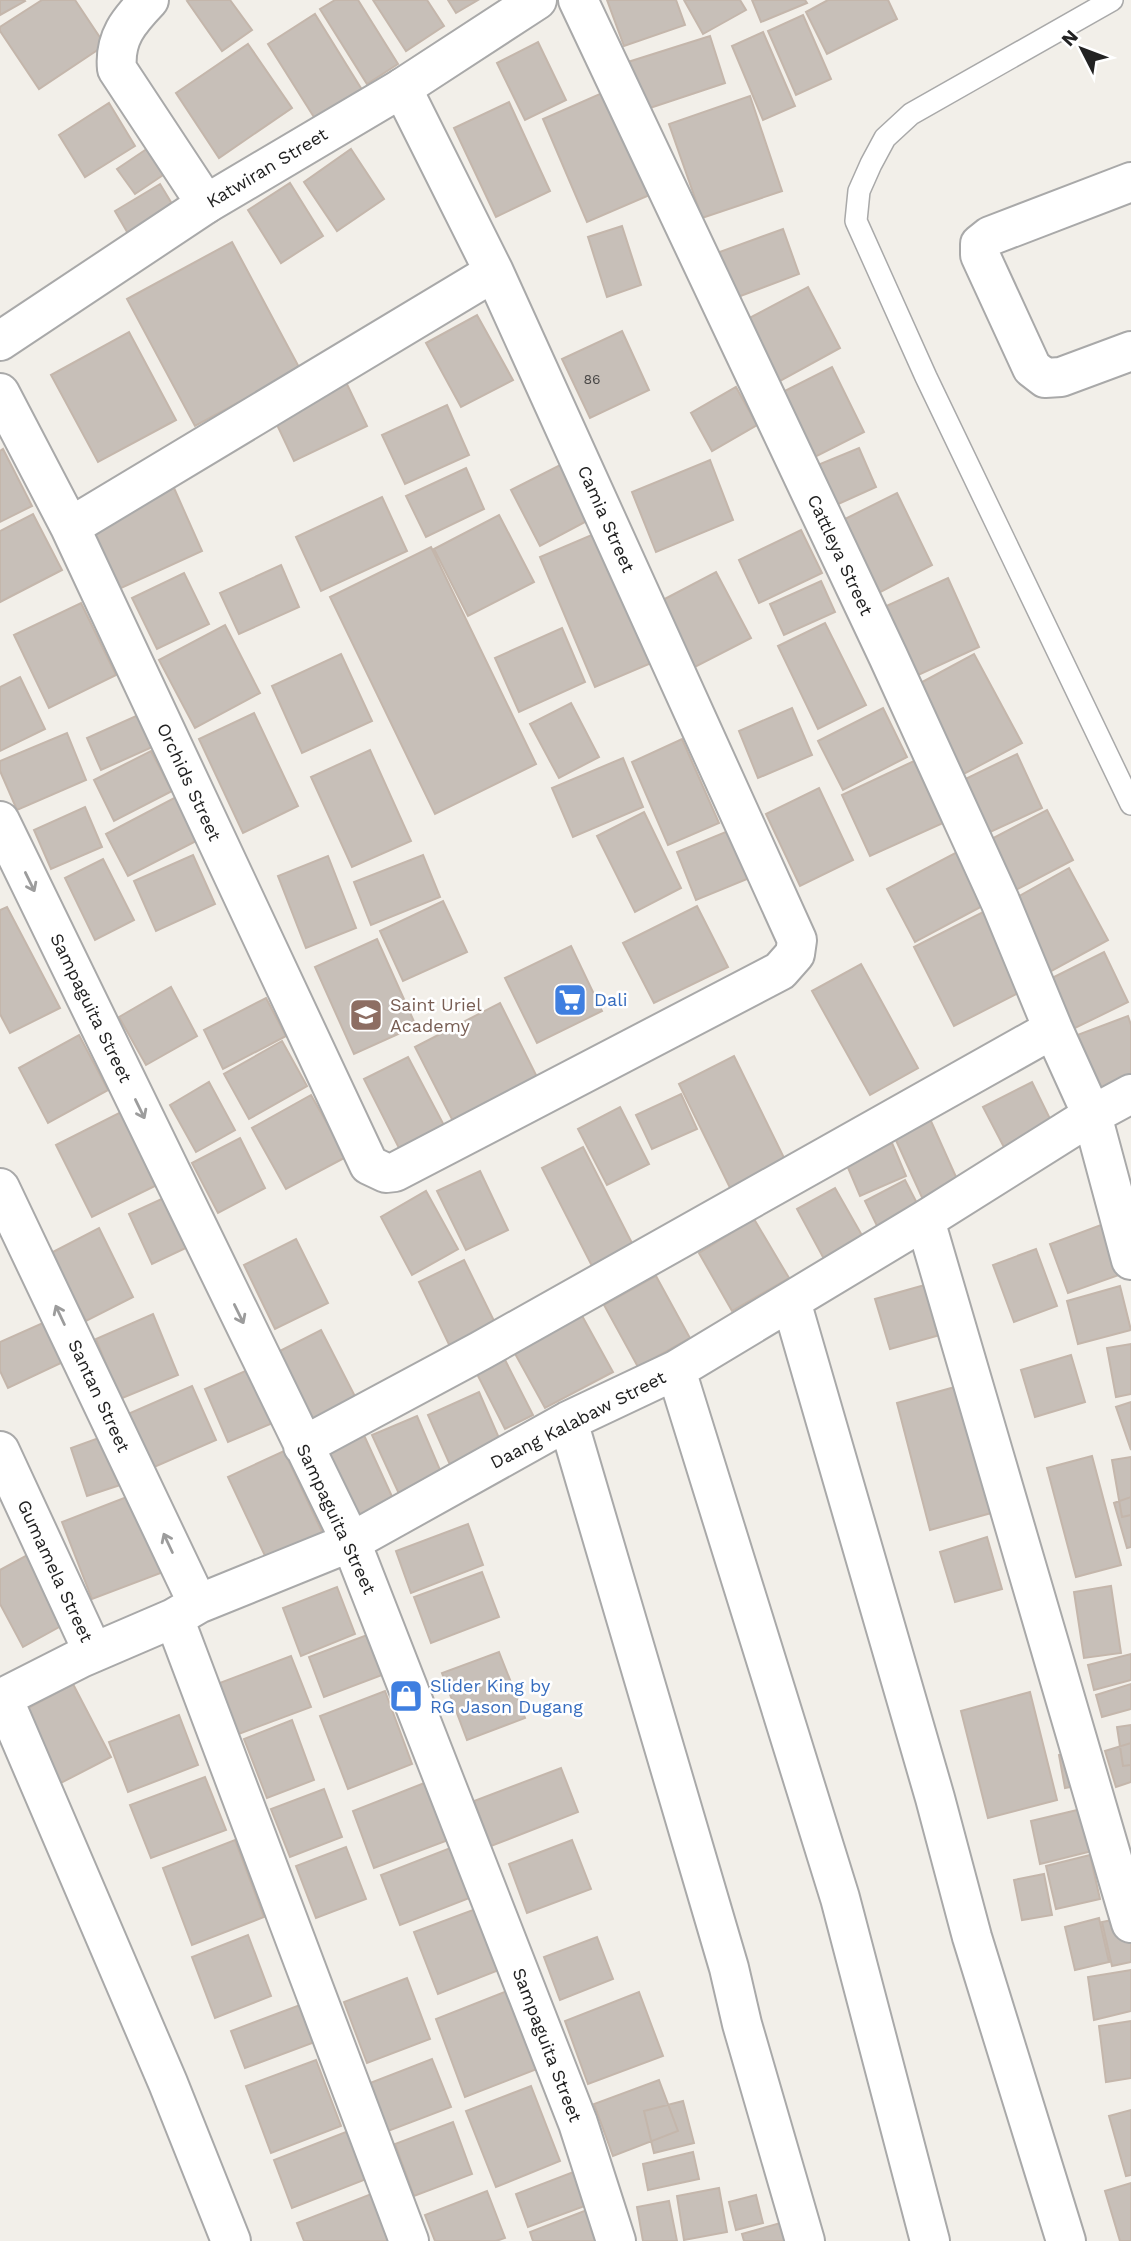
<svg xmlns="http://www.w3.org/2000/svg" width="1131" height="2241" font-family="'Work Sans',sans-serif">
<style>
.building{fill:#c7bfb8;stroke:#c4b6ab;stroke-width:2}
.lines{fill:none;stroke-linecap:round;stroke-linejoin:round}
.service-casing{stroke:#a9a9a9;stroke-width:24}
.minor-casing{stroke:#a9a9a9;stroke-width:42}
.tertiary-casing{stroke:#a9a9a9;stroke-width:42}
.service{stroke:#fff;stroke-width:21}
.minor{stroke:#fff;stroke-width:38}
.tertiary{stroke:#fff;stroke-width:38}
.oneway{stroke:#9c9c9c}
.labels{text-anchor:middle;stroke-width:5;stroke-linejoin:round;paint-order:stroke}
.number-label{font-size:14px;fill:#4b4948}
.street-label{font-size:18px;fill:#222;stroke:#fff}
.shop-label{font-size:18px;fill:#366cbe;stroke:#fff;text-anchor:start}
.education-label{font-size:18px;fill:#785e54;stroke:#fff;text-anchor:start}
</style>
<rect width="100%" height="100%" fill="#f2efe9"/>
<path class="building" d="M0,0h24l1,1 -25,14z
M42,0h33l30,45 -66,44 -39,-58v-4z
M189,0h41l22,30 -30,21 -35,-50z
M335,0h23l40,64 -31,20 -47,-75z
M373,0h54l17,26 -38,25z
M448,0h30l-22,13z
M607,0h69l9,25 -61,21z
M684,0h56l6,10 -43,24z
M752,0h53l2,3 -46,19z
M828,0h60l9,19 -70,35 -21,-42z
M315,14l49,79 -47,29 -49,-78z
M803,15l28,64 -35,16 -28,-64z
M763,32l32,74 -32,14 -31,-74z
M710,36l15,47 -81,27 -16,-48z
M538,42l28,58 -41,20 -28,-57z
M248,44l44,64 -73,50 -43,-65z
M609,90l43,104 -65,28 -44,-103z
M750,96l32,95 -80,27 -33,-94z
M509,102l41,89 -54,26 -42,-89z
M109,103l26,43 -50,31 -26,-42z
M157,142l18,25 -40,27 -18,-25z
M351,149l33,50 -47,32 -33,-49z
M290,183l33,53 -42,27 -33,-53z
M160,184l20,33 -46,27 -19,-33z
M622,226l19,59 -34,12 -19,-60z
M783,229l16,45 -69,26 -16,-46z
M232,242l68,127 -105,57 -68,-127z
M808,287l32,61 -69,38 -33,-62z
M477,315l36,65 -52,27 -35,-64z
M622,331l27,59 -59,28 -28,-59z
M129,332l47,88 -78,42 -47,-87z
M832,367l32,65 -63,32 -32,-65z
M344,378l23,48 -73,35 -23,-49z
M736,387l21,38 -45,26 -21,-38z
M447,405l22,50 -64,29 -23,-49z
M859,448l17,39 -51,23 -17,-41z
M3,449l29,57 -32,16v-71z
M570,460l28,55 -58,31 -29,-56z
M710,460l23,60 -77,32 -24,-60z
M466,468l18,41 -58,28 -20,-41z
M174,488l28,63 -83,38 -28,-64z
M897,493l35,72 -61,32 -36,-73z
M382,497l25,54 -86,40 -25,-54z
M33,514l29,56 -62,32v-71z
M499,515l35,67 -66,34 -34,-67z
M801,530l21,43 -63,30 -20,-43z
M601,531l55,130 -61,26 -55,-130z
M431,547l105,217 -101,50 -105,-217z
M281,565l18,42 -60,27 -19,-41z
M716,572l35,66 -60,31 -34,-66z
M184,573l25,51 -52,25 -25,-51z
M948,578l31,69 -65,30 -32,-69z
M821,581l14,31 -51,23 -14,-31z
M81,603l35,72 -67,33 -35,-73z
M825,623l41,82 -48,24 -40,-83z
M225,625l35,68 -65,35 -36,-68z
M562,628l23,54 -66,30 -24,-54z
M341,654l31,67 -70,32 -30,-67z
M974,654l48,89 -62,33 -47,-89z
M20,677l25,52 -45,22v-64z
M571,703l28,54 -40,21 -29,-54z
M792,708l20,47 -54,23 -19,-47z
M883,708l24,49 -64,33 -25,-49z
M145,712l14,32 -58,26 -14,-32z
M254,713l44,93 -55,27 -44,-94z
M67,733l19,47 -69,30 -17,-39v-10z
M682,739l37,84 -51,22 -36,-83z
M370,750l41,91 -59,26 -41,-90z
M151,751l21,40 -58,30 -20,-41z
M1017,754l25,54 -67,31 -24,-53z
M623,758l20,49 -70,30 -21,-49z
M914,761l29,62 -73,33 -28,-61z
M819,788l34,72 -53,26 -34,-72z
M176,797l22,43 -70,36 -22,-42z
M85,807l17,40 -51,22 -17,-39z
M1047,810l26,50 -67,35 -26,-50z
M644,812l37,76 -46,24 -38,-76z
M733,829l19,48 -56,23 -19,-48z
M961,850l27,53 -73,39 -28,-53z
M193,855l22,49 -59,27 -22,-50z
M423,855l17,42 -69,28 -17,-43z
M328,856l28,72 -50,20 -28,-72z
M103,859l31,61 -39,20 -30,-62z
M1069,868l39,72 -62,34 -39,-71z
M443,901l24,51 -64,29 -23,-50z
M697,906l31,61 -74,36 -31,-60z
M7,907l53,101 -50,25 -10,-19v-104z
M985,911l41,78 -72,37 -40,-79z
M377,939l39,87 -62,28 -39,-87z
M571,946l31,65 -65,32 -32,-65z
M1104,952l24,50 -55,27 -25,-49z
M861,964l57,104 -48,27 -58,-104z
M171,987l26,49 -51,29 -27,-48z
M266,998l20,38 -63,33 -19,-39z
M500,1003l41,82 -84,44 -42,-82z
M1128,1016l3,9v66l-33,13 -26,-67z
M79,1035l29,55 -60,33 -29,-55z
M282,1041l25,45 -58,33 -25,-45z
M734,1056l55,112 -55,28 -55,-112z
M408,1057l39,74 -45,23 -38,-75z
M209,1082l26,48 -39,22 -26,-47z
M1032,1082l23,47 -48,24 -24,-46z
M681,1094l16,35 -45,20 -16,-34z
M311,1095l35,62 -60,32 -34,-61z
M620,1107l29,57 -42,21 -29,-56z
M127,1109l36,73 -71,35 -36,-72z
M930,1119l31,69 -36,16 -31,-68z
M240,1138l25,50 -47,25 -26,-50z
M892,1143l14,33 -46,20 -14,-33z
M583,1147l50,98 -41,21 -50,-98z
M480,1171l28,59 -42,20 -29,-59z
M905,1180l15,29 -41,21 -14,-29z
M835,1188l28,49 -39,22 -27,-50z
M426,1191l32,58 -46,26 -31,-58z
M168,1196l22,50 -38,18 -23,-50z
M754,1219l35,59 -57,33 -33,-58z
M1101,1225l18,50 -51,18 -18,-49z
M99,1228l34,69 -47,24 -35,-68z
M296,1239l32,64 -53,26 -31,-64z
M1036,1249l21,57 -43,16 -21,-57z
M464,1260l37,75 -46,22 -36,-75z
M656,1276l34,62 -52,29 -34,-62z
M939,1281l15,50 -64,18 -15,-50z
M1120,1286l11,44 -53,14 -11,-43z
M575,1303l38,69 -68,36 -37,-67z
M153,1314l25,61 -58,24 -24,-60z
M45,1322l18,40 -55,26 -8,-17v-29z
M321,1330l40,78 -50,25 -39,-78z
M1131,1344v50l-15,3 -9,-49z
M1071,1355l14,47 -50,15 -14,-47z
M503,1356l30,59 -28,14 -30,-59z
M252,1368l23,54 -47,20 -23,-53z
M962,1385l33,127 -65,18 -33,-127z
M192,1386l24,54 -64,28 -24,-54z
M479,1392l23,53 -51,22 -23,-52z
M1131,1402v48l-15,-43z
M417,1416l26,61 -43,19 -28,-61z
M362,1431l33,72 -39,18 -32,-72z
M107,1435l16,49 -36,12 -16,-48z
M284,1451l39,83 -56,26 -39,-83z
M1092,1456l29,109 -45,12 -29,-109z
M1131,1457v58l-9,2 -10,-57z
M137,1493l29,78 -74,28 -30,-77z
M1131,1497v50l-4,1 -13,-45z
M468,1524l15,41 -72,28 -15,-42z
M987,1537l15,52 -47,13 -15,-50z
M31,1553l37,69 -45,25 -23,-43v-34z
M482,1572l17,45 -68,26 -17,-46z
M1111,1586l10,67 -37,5 -10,-66z
M337,1587l18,47 -54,22 -18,-48z
M375,1632l15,40 -66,25 -15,-40z
M499,1652l26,66 -58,22 -25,-67z
M1131,1654v26l-37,10 -6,-25z
M291,1656l20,51 -75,28 -19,-51z
M73,1684l38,73 -58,30 -38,-72z
M1131,1684v25l-29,8 -6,-22z
M385,1691l27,73 -64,25 -28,-73z
M1030,1692l27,108 -69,18 -27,-107z
M179,1715l19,50 -70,27 -19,-50z
M292,1720l22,60 -47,18 -23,-59z
M1131,1725v40l-8,1 -6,-39z
M1131,1743v39l-15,5 -11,-36z
M1074,1752l6,33 -15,3 -6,-33z
M561,1768l17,44 -87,34 -17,-45z
M205,1777l21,53 -75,28 -21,-53z
M437,1778l22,58 -85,32 -21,-57z
M324,1789l18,48 -52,20 -19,-48z
M1094,1806l10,42 -64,16 -9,-43z
M235,1840l29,77 -72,28 -29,-77z
M572,1840l19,49 -64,24 -18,-49z
M346,1847l20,52 -50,19 -20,-52z
M453,1847l19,50 -72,28 -19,-50z
M1090,1855l10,44 -44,10 -10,-43z
M1044,1874l8,41 -30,5 -8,-40z
M481,1907l23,61 -66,26 -24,-62z
M1127,1917l4,22v23l-19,4 -10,-44z
M1099,1918l10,44 -34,8 -10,-43z
M248,1935l23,61 -56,22 -23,-61z
M597,1937l16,42 -53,21 -16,-43z
M1131,1970v41l-37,9 -6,-43z
M407,1978l23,61 -63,24 -23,-61z
M507,1991l30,78 -72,28 -29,-78z
M639,1992l24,64 -75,28 -23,-63z
M300,2005l15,37 -70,26 -14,-37z
M1131,2021v57l-25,4 -7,-56z
M432,2059l19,48 -63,24 -18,-48z
M316,2060l25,66 -70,27 -25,-67z
M659,2080l19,51 -65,25 -19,-52z
M531,2086l29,75 -64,26 -30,-76z
M683,2101l11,42 -40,10 -10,-42z
M1131,2110v65l-5,1 -17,-60z
M453,2122l19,52 -58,22 -19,-52z
M351,2130l18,48 -77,30 -18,-48z
M693,2152l6,27 -51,11 -5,-26z
M589,2166l12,34 -73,27 -12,-33z
M1131,2183v58h-11l-15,-50z
M719,2188l8,44 -43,8 -7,-44z
M379,2191l18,50h-93l-7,-18z
M487,2191l18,47 -9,3h-61l-10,-26z
M756,2195l7,28 -27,7 -7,-28z
M669,2201l8,40h-34l-6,-34z
M592,2208l13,33h-72l-3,-9z
M798,2218l6,23h-60l-2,-7z"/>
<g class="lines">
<defs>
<path id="service" d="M1112,0l-201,114 -26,24 -14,26 -12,27 -3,30 70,156 205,427"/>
<path id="minor" d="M149,0c-20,21 -35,38 -32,69l89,135
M578,0l310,656 112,245 53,128 39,86 39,145
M1131,182l-141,54 -10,8v11l52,113 13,10 16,-1 70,-26
M0,393l70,134 299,638 17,8 9,-1 385,-201 15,-17 2,-14 -303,-668 -92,-184
M70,527l424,-255
M0,821l351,721 227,581 38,118
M0,1188l198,416
M925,1220l206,703
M791,1301l144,497 37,139 94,304
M676,1370l164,528 90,343
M568,1421l161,547 13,56 63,217
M303,1446l177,-95 573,-322
M0,1451l93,201
M174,1618l235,623
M3,1698l165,385 63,158
M0,1699l81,-41 93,-40 24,-14 153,-62 217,-121 108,-51 249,-150 167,-105 39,-21"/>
<path id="tertiary" d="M0,341l206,-137 196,-116 135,-88"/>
</defs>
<use href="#service" class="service-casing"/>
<use href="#minor" class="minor-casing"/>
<use href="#tertiary" class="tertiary-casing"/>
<use href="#service" class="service"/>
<use href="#minor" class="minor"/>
<use href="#tertiary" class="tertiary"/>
</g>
<defs><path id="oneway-shaft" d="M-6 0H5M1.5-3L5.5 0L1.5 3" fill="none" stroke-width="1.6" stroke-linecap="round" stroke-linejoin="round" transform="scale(1.75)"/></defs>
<g class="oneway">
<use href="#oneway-shaft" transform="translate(30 882) rotate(64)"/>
<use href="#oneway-shaft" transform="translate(140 1109) rotate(64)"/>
<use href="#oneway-shaft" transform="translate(239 1314) rotate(64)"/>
<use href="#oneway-shaft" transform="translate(60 1315) rotate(-115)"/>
<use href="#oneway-shaft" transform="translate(168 1543) rotate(-115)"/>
</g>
<defs>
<symbol id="supermarket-square" viewBox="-11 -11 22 22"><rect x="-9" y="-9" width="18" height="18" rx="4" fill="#3f7fe0" stroke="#fff"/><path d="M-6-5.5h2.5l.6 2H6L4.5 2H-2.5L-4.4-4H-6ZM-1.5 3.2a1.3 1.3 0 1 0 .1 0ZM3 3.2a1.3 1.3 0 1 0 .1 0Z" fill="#fff"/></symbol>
<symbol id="school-square" viewBox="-11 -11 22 22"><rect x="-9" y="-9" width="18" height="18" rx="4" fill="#8d6e63" stroke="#fff"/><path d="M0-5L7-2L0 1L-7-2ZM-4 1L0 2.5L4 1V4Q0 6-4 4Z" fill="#fff"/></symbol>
<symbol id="shop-square" viewBox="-11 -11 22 22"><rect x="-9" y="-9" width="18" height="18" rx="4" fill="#3f7fe0" stroke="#fff"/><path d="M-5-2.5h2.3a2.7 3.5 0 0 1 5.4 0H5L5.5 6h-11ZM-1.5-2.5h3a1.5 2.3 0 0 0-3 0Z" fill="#fff"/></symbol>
</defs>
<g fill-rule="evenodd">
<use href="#supermarket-square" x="551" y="981" width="38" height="38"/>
<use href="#school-square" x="347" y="996" width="38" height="38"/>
<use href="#shop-square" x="387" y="1677" width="38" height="38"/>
</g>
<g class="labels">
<g class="number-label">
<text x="592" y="384">86</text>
</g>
<g class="street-label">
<text transform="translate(267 168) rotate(-31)" y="6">Katwiran Street</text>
<text transform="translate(606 519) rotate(66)" y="6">Camia Street</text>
<text transform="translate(840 555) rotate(65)" y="6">Cattleya Street</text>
<text transform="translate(189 782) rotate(65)" y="6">Orchids Street</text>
<text transform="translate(91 1008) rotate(64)" y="6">Sampaguita Street</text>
<text transform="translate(99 1396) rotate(65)" y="6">Santan Street</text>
<text transform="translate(578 1420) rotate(-27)" y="6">Daang Kalabaw Street</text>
<text transform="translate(336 1519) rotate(65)" y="6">Sampaguita Street</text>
<text transform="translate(55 1571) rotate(65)" y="6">Gumamela Street</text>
<text transform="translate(547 2045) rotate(69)" y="6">Sampaguita Street</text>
</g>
<g class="shop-label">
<text x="594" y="1006">Dali</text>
<text x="430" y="1692">Slider King by<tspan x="430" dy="21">RG Jason Dugang</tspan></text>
</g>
<g class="education-label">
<text x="390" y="1011">Saint Uriel<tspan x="390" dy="21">Academy</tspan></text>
</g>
</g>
<g transform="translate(1082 49) rotate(312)" stroke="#ffffff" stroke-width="5" paint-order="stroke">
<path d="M0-5L12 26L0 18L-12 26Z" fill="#222222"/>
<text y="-10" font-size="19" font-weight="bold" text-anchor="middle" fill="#222222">N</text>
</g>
</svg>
